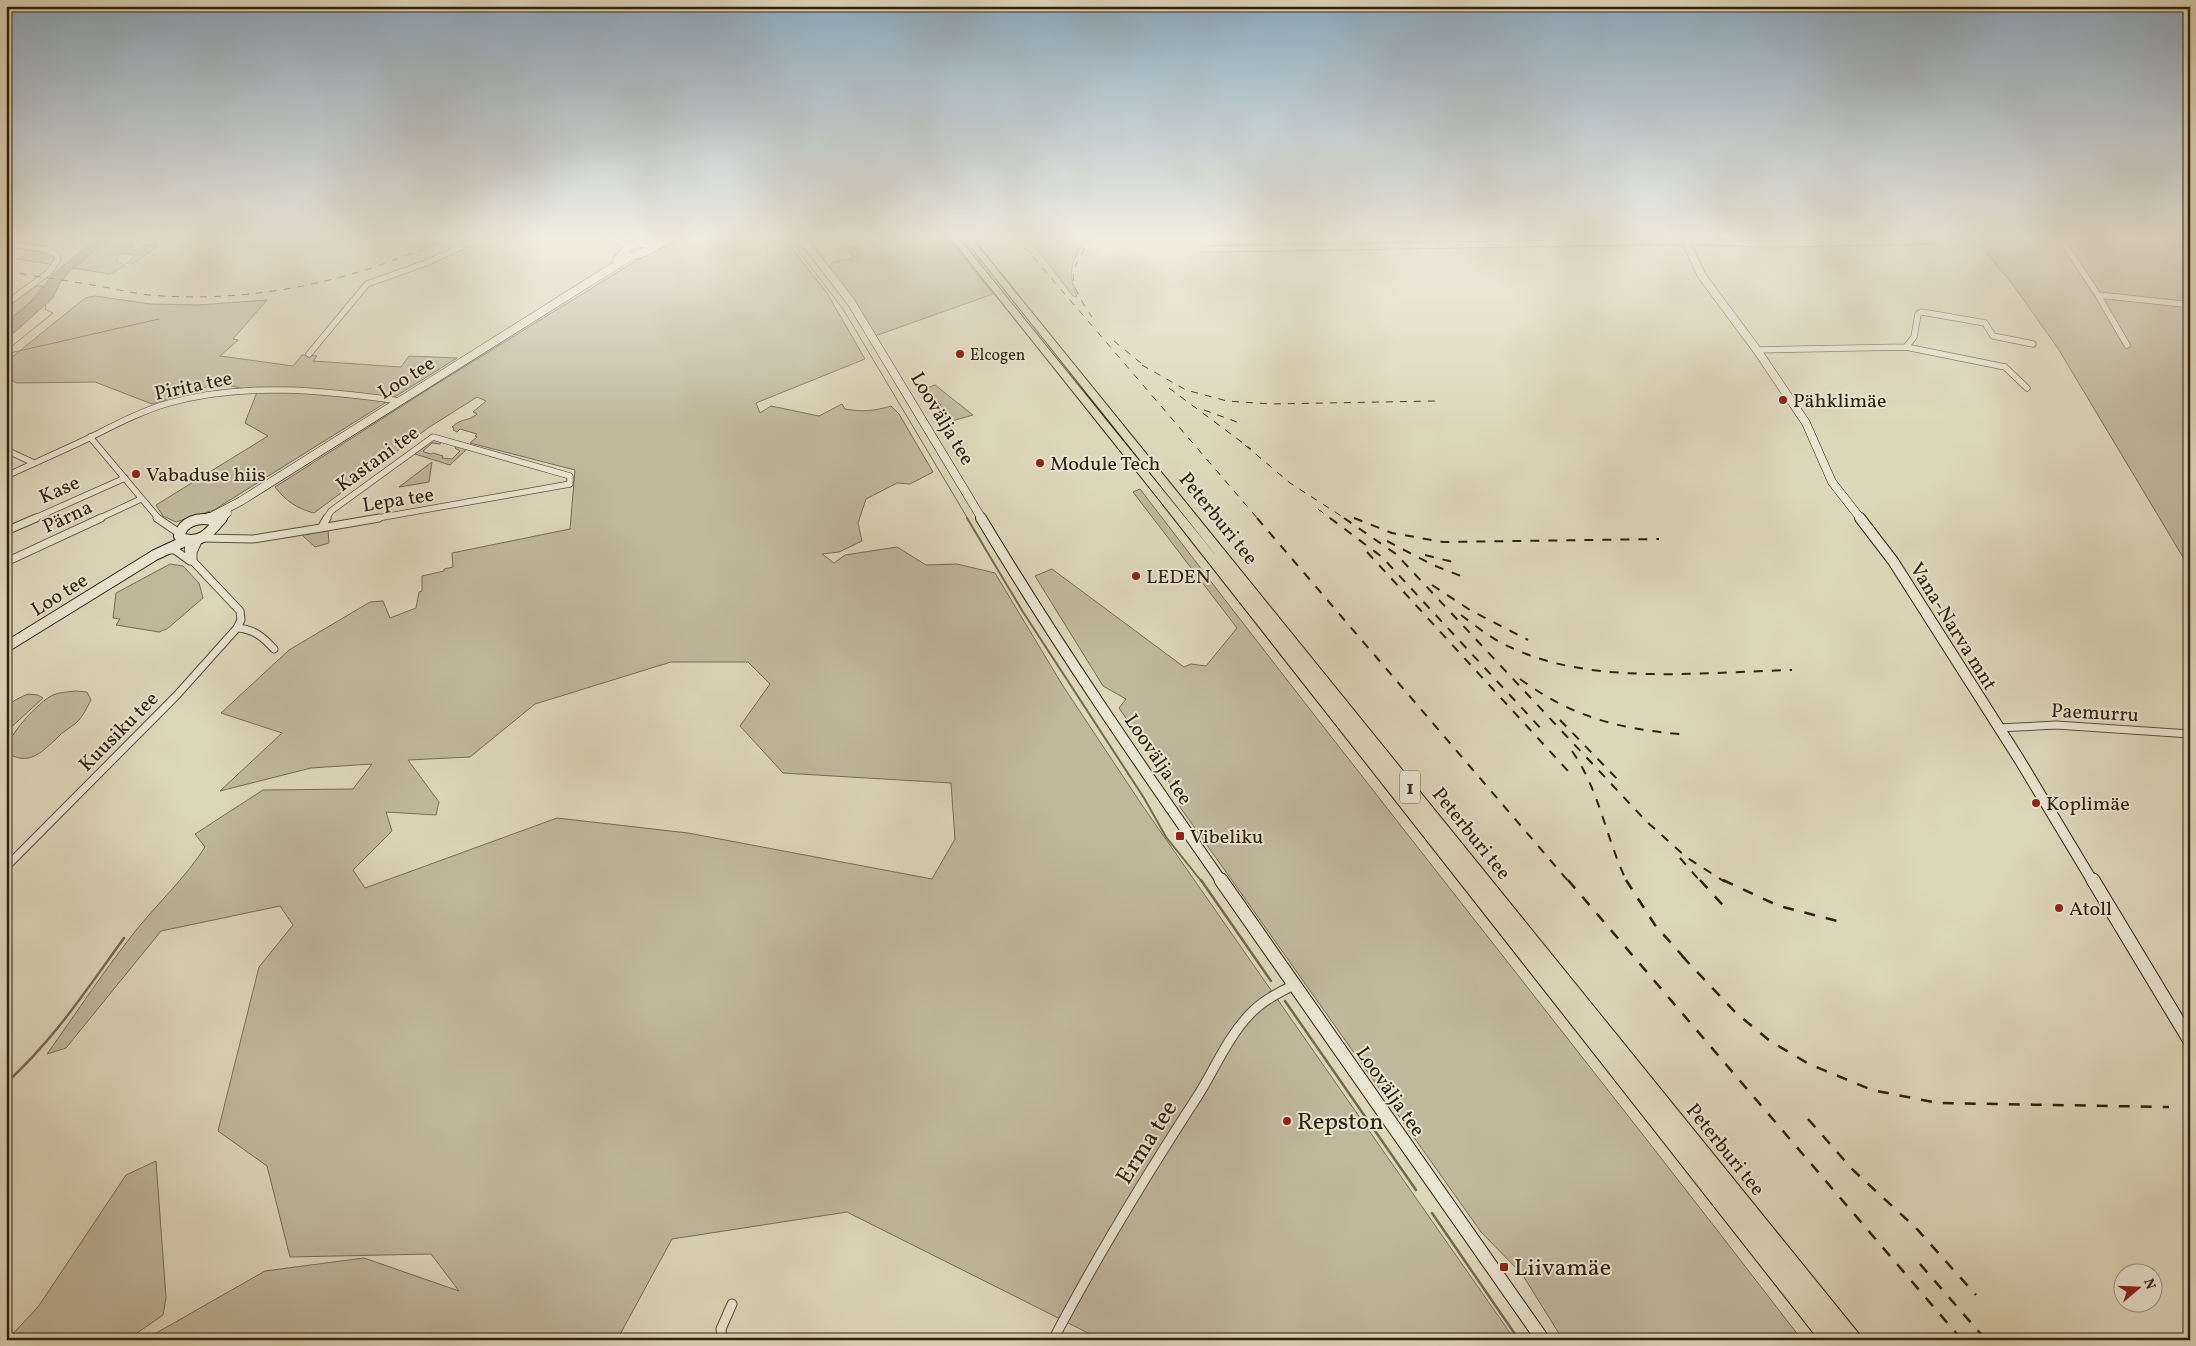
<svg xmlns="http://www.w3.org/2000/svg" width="2196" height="1346" font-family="Vollkorn,serif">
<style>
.green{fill:#c0b79d;stroke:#786c56;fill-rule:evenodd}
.water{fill:#a29880;stroke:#746853}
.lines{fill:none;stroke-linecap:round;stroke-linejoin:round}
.stream-far2{stroke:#746853;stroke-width:1}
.stream-far1{stroke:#746853;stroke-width:2}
.stream{stroke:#746853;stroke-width:2.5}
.street-far2-casing{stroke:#5b4e3a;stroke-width:7}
.street-far1-casing{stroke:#5b4e3a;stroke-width:9}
.street-casing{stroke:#5b4e3a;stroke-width:11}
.secondary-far2-casing{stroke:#2f210f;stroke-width:9}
.secondary-far1-casing{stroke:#2f210f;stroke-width:12}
.secondary-casing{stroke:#2f210f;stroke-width:15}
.highway-casing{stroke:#2f210f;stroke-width:2}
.street-far2{stroke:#eae4d2;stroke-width:5.5}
.street-far1{stroke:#eae4d2;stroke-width:7}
.street{stroke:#eae4d2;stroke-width:9}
.secondary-far2{stroke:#eae4d2;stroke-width:8}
.secondary-far1{stroke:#eae4d2;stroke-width:10}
.secondary{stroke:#eae4d2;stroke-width:13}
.highway{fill:#ded6ba;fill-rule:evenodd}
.rail-far2{stroke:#2f210f;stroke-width:1;stroke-dasharray:7 7;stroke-linecap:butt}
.rail-far1{stroke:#2f210f;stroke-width:2;stroke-dasharray:9 9;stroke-linecap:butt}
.rail{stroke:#2f210f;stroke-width:2.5;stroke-dasharray:11 11;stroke-linecap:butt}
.poi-dot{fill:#8f2418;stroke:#eae4d2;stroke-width:2}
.labels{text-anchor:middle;stroke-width:4;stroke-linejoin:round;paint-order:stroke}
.far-poi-label{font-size:16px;fill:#2f210f;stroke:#eae4d2;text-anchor:start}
.shield{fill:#eae4d2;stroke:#675c4a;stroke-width:1}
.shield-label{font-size:19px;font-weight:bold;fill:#2f210f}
.street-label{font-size:20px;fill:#2f210f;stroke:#eae4d2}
.poi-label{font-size:20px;fill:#2f210f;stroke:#eae4d2;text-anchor:start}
.near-poi-label{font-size:24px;fill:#2f210f;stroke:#eae4d2;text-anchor:start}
.near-street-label{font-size:24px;fill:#2f210f;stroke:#eae4d2}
</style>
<rect width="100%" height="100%" fill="#ded6ba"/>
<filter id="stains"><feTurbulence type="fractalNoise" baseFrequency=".004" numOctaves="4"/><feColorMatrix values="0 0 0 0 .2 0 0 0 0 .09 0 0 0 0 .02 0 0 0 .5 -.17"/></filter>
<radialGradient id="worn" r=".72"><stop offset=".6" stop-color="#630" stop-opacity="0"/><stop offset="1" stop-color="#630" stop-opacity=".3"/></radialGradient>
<path class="green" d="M119,236h19l-7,6v3l5,5 7,-5 15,1 -24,17h-7l8,-8 -14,-2 -5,8 10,5 -17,8 -36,-6 32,-26z
M690,236h92l45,57 38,66 -109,44 4,10 11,-7 48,10 23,-12 3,5c17,3 30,2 46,-3l8,8 34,58 -23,12 -13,-1 -31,16 -8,24 4,18 -23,11 -17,2 12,9 11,-8 52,-8 29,18 31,-1 38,9 68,113 79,119 373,535h-413l-255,-128 -175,27 -55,101h-473l121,-69 99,-13 95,33 -28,-37 -141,3 -23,-91 -49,-35 41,-164 34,-42 -13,-19 -119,25 -95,117 -19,6c30,-42 58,-85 90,-125 22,-27 49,-52 68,-82l-10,-13 68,-44 90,-1 19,-25 -61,4 -91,23 62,-58 -61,-20 68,-63 81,-48 13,-1 7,17 26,-10 3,-16 3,-1v-15l22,-5v-2l9,-2 -1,-14 118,-24 5,-59 -105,-27 7,-6 -2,-1 2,-2 -17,-5 -3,3 -4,-2 1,-2 -2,-1c11,-10 16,-5 25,-13l-4,-2 13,-11 -9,-4 -49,31 -114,85c-18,-5 -28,-12 -39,-26l160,-102 207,-128zM671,662h77l22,22 -30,42 43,47 168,10 4,56 -23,40 -244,-46 -131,-15 -192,70 -12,-18 39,-39 -6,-19 50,3 3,-13 -31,-42 62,-3 65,-53z
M891,236h55l47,58 -118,42 -46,-69 4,-5 21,-4 -7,-10z
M1027,236h61c-15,25 -22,31 -11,61l-4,-1z
M1977,236h213v333l-131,-219 -48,-68 -22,-26z
M25,248c10,2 24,2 30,12l-2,4h-4l-32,-5 9,-4z
M33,286h10l-16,20 -21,15v-14z
M95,296l56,8 47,1 69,-5 -34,39 5,1 -18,16 73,10 9,-11 15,1 -4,5 88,6 8,-11 48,2 -243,152 -38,12 -13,-6 -7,-11 112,-69 -23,-13 12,-31 -38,-9 -67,21 -57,-22 -78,1 -11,-5v-16l79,-64z
M935,385l38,30 -21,6 -6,-2 -6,-15 -14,-16z
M433,440l9,2 -2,2 -8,-1 -9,8 1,1 7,2 2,-1 10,3 -1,2 10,1 8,-8 -5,-3 1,-2 11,3 -17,16 -35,-11z
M432,462l-3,20 -30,5z
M1140,489c218,286 443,566 662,851h-239l-41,-66 -41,-42 -301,-425 -5,-16 -56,-83 7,-9 -23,-13 -68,-110 17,-7 132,98 7,-3 15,2 31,-38 -104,-136z
M328,530l1,13 -14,4 -13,-12z
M170,564l13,2 16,17 4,15 -36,31 -8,3 -43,-7 4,-6 -7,-1 3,-25z
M76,691l11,1 4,8c-4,7 -8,17 -15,23 -6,5 -14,9 -19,15 -16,15 -29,29 -51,14 0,-15 33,-51 47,-57 7,-3 15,-3 23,-4z
M28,694l10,1 5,3 -37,34v-24l9,-8z
M156,1161l10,137 -3,17 -36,25h-120l31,-33 88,-132z"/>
<path class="water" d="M105,236h14l-14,6 -36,30 -9,11 -7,15 -47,42v-16l31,-28 14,-20 32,-27z"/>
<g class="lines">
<path class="stream-far2" d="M787,236l56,73 125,210
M6,351l47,-38 -8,-4 1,-3 -3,-1
M10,353l149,-34"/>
<path class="stream-far1" d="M967,518l56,94 121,186 22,39 36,45"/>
<path class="stream" d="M1201,880l70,101
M1285,1001l131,189
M6,1083c47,-42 81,-94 118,-145
M1432,1213l87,127"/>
<defs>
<path id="street-far2" d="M605,236l19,8 3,4
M2059,236l39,59 29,50
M6,243l42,7 9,5 1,5 -9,12 -43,32
M1205,249l486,-8 72,3 167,-3
M2098,295l85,9
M1906,347l8,-10 4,-23 4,-2 63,11 8,13 40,8
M1757,350l149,-3 99,20 22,21
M309,354l58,-70 59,-21 58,-27
M90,437l69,82
M6,450l28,13
M6,476c28,-13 56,-25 83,-38 26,-13 52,-27 80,-35 76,-21 154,-13 231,-2
M33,519l92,-41
M98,519l43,-20
M326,519l5,-8 102,-74 137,39v8l-198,35"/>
<path id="street-far1" d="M157,518l22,15
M321,528l6,-10
M321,528l58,-10
M6,531l30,-13
M203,538l50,1 68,-11
M167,550h8l15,11
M193,561v-9l6,-13
M6,562l95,-44
M237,628c17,1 26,9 37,21
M1999,728l57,-3 134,9
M6,867l171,-172 60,-67 4,-8 -1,-9 -51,-54 -1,-16"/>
<path id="street" d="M722,1340l-1,-11 11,-25
M1053,1340c44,-84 94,-166 146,-246 16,-26 29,-57 51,-80 12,-13 28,-21 44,-29"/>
<path id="secondary-far2" d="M800,236l51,66 131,217
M1683,236l19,40 55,74 49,73 26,59 29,37
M617,260l13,-15 29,-5
M201,519h7
M207,519l34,-18 388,-244 16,-5 29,-16
M221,519l6,-6"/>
<path id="secondary-far1" d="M981,518c75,125 157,244 241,364
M1860,518l33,43 126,198 74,123
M207,519l2,-1
M179,536c4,-15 19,-19 33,-16
M181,538c20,7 29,-6 41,-20
M6,647l149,-92 30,-14"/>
<path id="secondary" d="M1221,880l322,460
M2093,880l97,161"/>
<path id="highway" d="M949,236h8l261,322 -256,-322h8l889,1098 3,6h-21l-2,-3 1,3h-21l-658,-838z"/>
</defs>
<use href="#street-far2" class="street-far2-casing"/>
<use href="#street-far1" class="street-far1-casing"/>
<use href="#street" class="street-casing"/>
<use href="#secondary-far2" class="secondary-far2-casing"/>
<use href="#secondary-far1" class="secondary-far1-casing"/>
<use href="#secondary" class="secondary-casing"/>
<use href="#highway" class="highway-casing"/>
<use href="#street-far2" class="street-far2"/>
<use href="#street-far1" class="street-far1"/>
<use href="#street" class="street"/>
<use href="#secondary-far2" class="secondary-far2"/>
<use href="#secondary-far1" class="secondary-far1"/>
<use href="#secondary" class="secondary"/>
<use href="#highway" class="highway"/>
<path class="rail-far2" d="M1015,236l243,283
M1091,236c-21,39 -26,41 1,81
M6,271c32,6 65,10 98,16 15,3 29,6 45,8 104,9 208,-14 302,-59
M1114,341l33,27
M1142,365l44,25 41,11 44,3 164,-3
M1169,388l82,61
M1204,410l33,12
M1245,445l45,38 56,36
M1318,509l13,10
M1354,518l3,1"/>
<path class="rail-far1" d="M1257,518l312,364
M1330,518l52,39 163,176
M1344,518l52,36 250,267 40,36 39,25
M1354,518l38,15 51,9 216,-3
M1387,541l46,24 28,11
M1367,552l201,219
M1425,555l32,8
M1432,585l38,25 58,30
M1461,615c16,12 32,25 51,33 81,38 193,24 280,22
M1520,679c51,37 97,50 160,55
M1560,720l62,64
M1572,751c28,40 34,88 55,131
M1680,858l21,24"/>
<path class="rail" d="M1568,880l394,460
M1626,880l29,45 32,36
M1700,880l29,32
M1723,880l56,26 62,16
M1682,956l53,56 35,29 39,23 63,26 66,13 231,4
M1808,1119l45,51 63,58 60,67
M1920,1264l66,76"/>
</g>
<linearGradient id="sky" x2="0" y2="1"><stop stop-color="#8ca9be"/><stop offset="0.56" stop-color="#f0ede0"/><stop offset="1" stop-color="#f0ede0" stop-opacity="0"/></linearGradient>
<rect width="2196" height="424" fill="url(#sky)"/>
<g class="poi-dot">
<circle cx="960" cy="354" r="5"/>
<circle cx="1783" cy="400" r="5"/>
<circle cx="1040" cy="463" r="5"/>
<circle cx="136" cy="474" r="5"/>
<circle cx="1136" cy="576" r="5"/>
<circle cx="2036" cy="803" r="5"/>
<rect x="1175" y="831" width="10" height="10" rx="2.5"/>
<circle cx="2059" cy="908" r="5"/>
<circle cx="1287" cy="1121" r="5"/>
<rect x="1499" y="1262" width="10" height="10" rx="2.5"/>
</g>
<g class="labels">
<g class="far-poi-label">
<text x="970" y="360">Elcogen</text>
</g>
<rect class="shield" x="1400" y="770.5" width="20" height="33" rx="4"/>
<g class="shield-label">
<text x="1410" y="794">1</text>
</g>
<g class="street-label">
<text transform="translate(406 377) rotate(-32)" y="7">Loo tee</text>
<text transform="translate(193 385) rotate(-12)" y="7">Pirita tee</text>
<text transform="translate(943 418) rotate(59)" y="7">Loovälja tee</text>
<text transform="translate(377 458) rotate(-36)" y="7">Kastani tee</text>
<text transform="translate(59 489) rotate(-24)" y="7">Kase</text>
<text transform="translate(398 499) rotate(-9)" y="7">Lepa tee</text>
<text transform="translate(67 516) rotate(-25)" y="7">Pärna</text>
<text transform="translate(1219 518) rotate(51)" y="7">Peterburi tee</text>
<text transform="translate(59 594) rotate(-32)" y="7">Loo tee</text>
<text transform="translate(1954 626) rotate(58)" y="7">Vana-Narva mnt</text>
<text transform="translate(2095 712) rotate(3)" y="7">Paemurru</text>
<text transform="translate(118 731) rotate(-45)" y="7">Kuusiku tee</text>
<text transform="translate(1159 759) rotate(56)" y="7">Loovälja tee</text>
<text transform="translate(1472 833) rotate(51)" y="7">Peterburi tee</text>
<text transform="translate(1391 1091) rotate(55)" y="7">Loovälja tee</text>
<text transform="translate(1726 1149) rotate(51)" y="7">Peterburi tee</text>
</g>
<g class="poi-label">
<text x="1793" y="407">Pähklimäe</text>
<text x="1050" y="470">Module Tech</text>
<text x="146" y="481">Vabaduse hiis</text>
<text x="1146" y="583">LEDEN</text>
<text x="2046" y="810">Koplimäe</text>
<text x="1190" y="843">Vibeliku</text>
<text x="2069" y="915">Atoll</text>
</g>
<g class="near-poi-label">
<text x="1297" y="1129">Repston</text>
<text x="1514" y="1275">Liivamäe</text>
</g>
<g class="near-street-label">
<text transform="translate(1146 1142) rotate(-58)" y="8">Erma tee</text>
</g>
</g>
<rect width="2196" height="1346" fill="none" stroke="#ded6ba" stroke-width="25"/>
<rect x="8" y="8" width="2181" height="1331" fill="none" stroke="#2f210f" stroke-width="2.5"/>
<rect x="12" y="12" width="2171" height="1321" fill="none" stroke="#2f210f"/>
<g transform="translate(2138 1288) rotate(71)"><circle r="24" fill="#eae4d2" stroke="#9f9684"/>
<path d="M0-4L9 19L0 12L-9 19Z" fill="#8f2418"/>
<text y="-8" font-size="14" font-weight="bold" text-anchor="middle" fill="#2f210f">N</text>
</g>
<rect width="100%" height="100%" filter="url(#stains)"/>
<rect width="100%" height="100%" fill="url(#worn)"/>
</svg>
